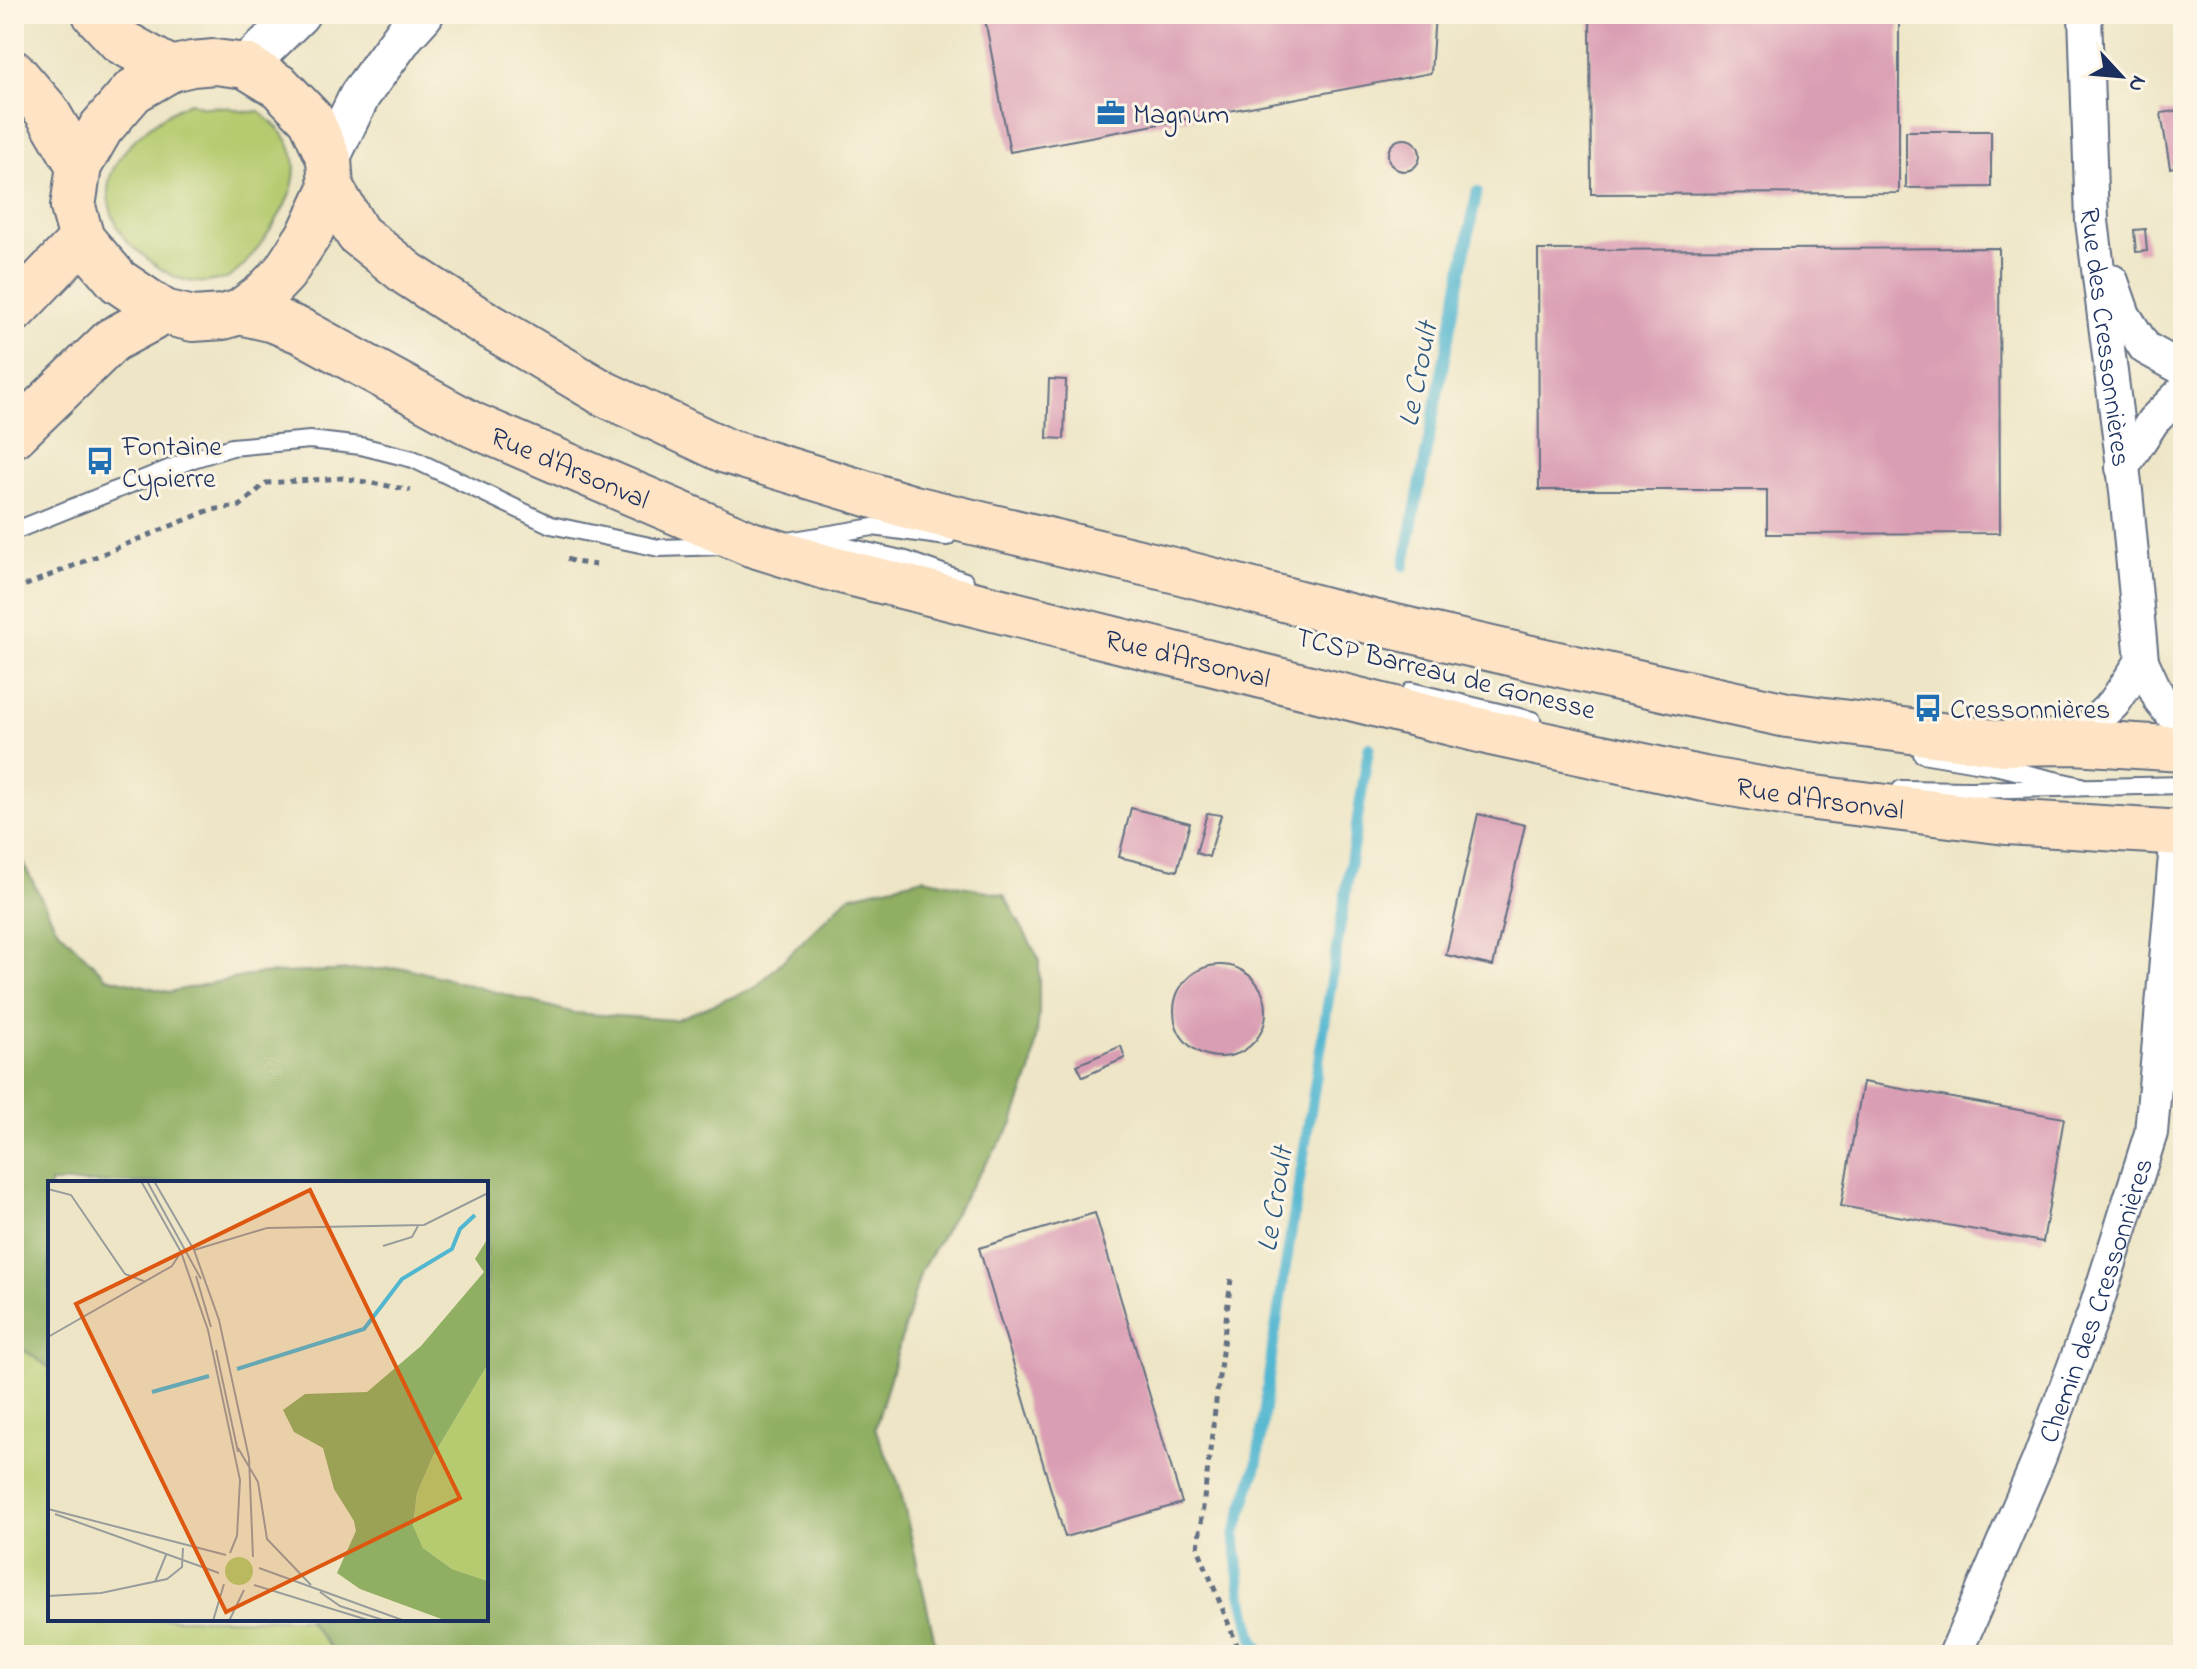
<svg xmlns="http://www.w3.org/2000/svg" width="2197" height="1669" font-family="'Indie Flower',sans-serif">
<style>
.green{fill:#b6cb6f;stroke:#687d66;stroke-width:2}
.forest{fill:#90af62;stroke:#566f60;stroke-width:2}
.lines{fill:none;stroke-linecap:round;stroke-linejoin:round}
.stream{stroke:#51b6d0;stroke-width:11}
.building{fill:#da9eb4}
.service-casing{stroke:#646f82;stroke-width:20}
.minor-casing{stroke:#646f82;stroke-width:36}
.tertiary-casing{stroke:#646f82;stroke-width:44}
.secondary-casing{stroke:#646f82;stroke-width:48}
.path{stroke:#646f82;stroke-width:5;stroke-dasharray:6 6;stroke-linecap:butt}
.service{stroke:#fff;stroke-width:16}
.minor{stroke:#fff;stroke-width:32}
.tertiary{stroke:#fff;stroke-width:40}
.secondary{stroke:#fee4c5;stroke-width:44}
.labels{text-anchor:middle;stroke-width:6;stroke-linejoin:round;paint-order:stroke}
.poi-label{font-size:28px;fill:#1b2f5e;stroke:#fcf5e5;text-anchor:start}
.street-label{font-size:28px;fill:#1b2f5e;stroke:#fcf5e5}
.water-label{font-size:30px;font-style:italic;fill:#2b5880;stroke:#fcf5e5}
.inset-river{fill:none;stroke:#51b6d0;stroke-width:4}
.inset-road{fill:none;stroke:#999c9c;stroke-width:2}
.view{fill:#de5710;fill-opacity:0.15;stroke:#de5710;stroke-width:4}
.inset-edge{fill:none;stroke:#1b2f5e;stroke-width:4}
</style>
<rect width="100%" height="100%" fill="#fcf5e5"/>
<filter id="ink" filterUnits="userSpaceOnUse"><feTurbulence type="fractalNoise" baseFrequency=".0125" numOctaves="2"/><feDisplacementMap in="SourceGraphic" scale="16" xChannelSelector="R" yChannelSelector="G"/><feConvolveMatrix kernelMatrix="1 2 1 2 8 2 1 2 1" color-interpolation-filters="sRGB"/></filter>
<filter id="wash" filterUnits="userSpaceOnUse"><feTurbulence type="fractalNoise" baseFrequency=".006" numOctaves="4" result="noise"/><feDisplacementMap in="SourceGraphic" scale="32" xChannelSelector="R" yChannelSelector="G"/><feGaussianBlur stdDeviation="1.8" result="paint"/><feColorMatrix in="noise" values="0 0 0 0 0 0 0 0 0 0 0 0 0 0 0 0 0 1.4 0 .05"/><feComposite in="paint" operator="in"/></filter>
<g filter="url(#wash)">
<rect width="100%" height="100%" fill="#ede5c5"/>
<path class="green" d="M190,102c19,9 18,3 34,5 16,2 16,7 35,4 8,8 20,16 26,26 15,22 11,46 0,68 -10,19 -37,61 -55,72 -3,2 -9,3 -12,3 -31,8 -54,-6 -76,-26 -6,-5 -14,-10 -18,-16 -8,-12 -16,-31 -16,-46 0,-39 50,-76 82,-90z
M14,1343l36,25v251h257l29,36h-322z"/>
<path class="forest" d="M14,845l42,82 50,50 63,15 88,-18 150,-6 167,45 101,7 80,-32 94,-92 75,-18 80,17 35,64v57l-7,53 -20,56 -45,67 -46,79 -46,158 24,55 39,171h-602l-29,-36h179v-436h-436v185l-36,-25z"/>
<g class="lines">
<path class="stream" d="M1404,566l73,-374
M1263,1655l-9,-15 -13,-49 -6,-56 22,-71 16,-119 96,-598"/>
</g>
<g id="blocks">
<path class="building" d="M984,14h451l-4,59 -421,79z
M1590,14h309v179l-308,1z
M2183,110v55l-13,3 -9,-55z
M1906,131h85v56l-85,1z
M1388 155a16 16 0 1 1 32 0a16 16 0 1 1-32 0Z
M2145,229l2,22 -11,1 -2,-22z
M1999,248l1,285 -233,1v-44h-228l-1,-240z
M1049,379l17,1 -2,59 -17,-1z
M1131,808l59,15 -13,48 -58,-14z
M1207,813l14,2 -12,42 -13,-4z
M1478,814l47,11 -32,141 -47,-11z
M1174 1011a46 46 0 1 1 92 0a46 46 0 1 1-92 0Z
M1121,1046l4,12 -42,19 -6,-12z
M1863,1082l201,36 -21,124 -202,-36z
M1095,1213l87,290 -117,34 -86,-289z"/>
</g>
</g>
<g filter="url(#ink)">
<use href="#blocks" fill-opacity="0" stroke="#646f82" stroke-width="2"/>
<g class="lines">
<defs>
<path id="service" d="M14,531l179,-72 39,-12 78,-7 51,6 52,13 138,66 108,23 66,-2
M788,541l85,-14 74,10
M822,541l84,19 59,21
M1411,691l121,29
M1922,754l72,12 87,20
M1901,789l70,1 212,-5"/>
<g id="minor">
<path id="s1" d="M2085,14l7,207 34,270 16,170 19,41 22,25"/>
<path d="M2112,281l12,34 21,33 38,21"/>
<path d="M2122,468l31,-47 30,-30"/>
<path d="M2074,742l40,-39 28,-42"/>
<path id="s2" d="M1955,1655l84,-196 56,-149 56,-177 26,-300"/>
</g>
<path id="tertiary" d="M246,66l53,-52
M329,159l31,-64 44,-60 19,-21"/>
<g id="secondary">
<path d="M95,14l25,27 51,28"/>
<path d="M215,62l31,4 34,21 31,32 18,40 2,29 -21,45 -26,40 -21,22 -23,17 -17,5 -30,2 -29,-7 -46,-31 -36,-42 -9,-32 6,-41 22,-38 32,-37 38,-22 21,-5z"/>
<path d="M14,73l32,37 33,56"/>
<path d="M331,188l27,46 50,40 65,42 130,77 123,58 188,57 263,63 183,48 316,72 111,24 216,28 71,-1 109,7"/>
<path d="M14,310l68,-71"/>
<path id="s3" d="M240,312l34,8 29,12 170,93 278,119 74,23 666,166 213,46 95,17 207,26 177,11"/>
<path d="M14,435l98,-95 52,-28"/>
</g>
</defs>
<use href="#service" class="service-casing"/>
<use href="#minor" class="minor-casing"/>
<use href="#tertiary" class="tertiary-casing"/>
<use href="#secondary" class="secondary-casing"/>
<path class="path" d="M567,559l8,3 21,3
M14,590l196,-80 30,-4 26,-23 77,-5 68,12
M1231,1279l-33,269 43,107"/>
<use href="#service" class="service"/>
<use href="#minor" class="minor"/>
<use href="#tertiary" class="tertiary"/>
<use href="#secondary" class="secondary"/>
</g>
</g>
<defs>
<symbol id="office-bare" viewBox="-9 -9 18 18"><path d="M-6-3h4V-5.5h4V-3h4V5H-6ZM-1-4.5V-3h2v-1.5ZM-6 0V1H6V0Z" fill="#1f6fb2" stroke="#fcf5e5" stroke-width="2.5" paint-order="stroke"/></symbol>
<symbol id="bus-bare" viewBox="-9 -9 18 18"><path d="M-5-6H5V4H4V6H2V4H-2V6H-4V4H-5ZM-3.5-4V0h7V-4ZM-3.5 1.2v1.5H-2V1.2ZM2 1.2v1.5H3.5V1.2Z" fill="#1f6fb2" stroke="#fcf5e5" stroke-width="2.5" paint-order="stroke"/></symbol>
</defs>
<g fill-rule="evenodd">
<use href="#office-bare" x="1091" y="93" width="40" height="40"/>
<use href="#bus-bare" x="80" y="441" width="40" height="40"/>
<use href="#bus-bare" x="1908" y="688" width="40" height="40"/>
</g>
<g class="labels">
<g class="poi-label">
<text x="1133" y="123">Magnum</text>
<text x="122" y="455">Fontaine<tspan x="122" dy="32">Cypierre</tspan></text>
<text x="1950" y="718">Cressonnières</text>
</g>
<g class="street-label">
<text dy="10" stroke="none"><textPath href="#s1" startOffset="324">Rue des Cressonnières</textPath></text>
<text dy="10" stroke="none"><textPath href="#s3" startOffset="366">Rue d'Arsonval</textPath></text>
<text dy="10" stroke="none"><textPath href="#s3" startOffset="1014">Rue d'Arsonval</textPath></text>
<text transform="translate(1446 672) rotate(14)" y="10">TCSP Barreau de Gonesse</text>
<text dy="10" stroke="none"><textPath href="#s3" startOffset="1662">Rue d'Arsonval</textPath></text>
<text dy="10" stroke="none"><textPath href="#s2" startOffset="382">Chemin des Cressonnières</textPath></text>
</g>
<g class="water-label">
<text transform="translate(1417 374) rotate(-79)" y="10">Le Croult</text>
<text transform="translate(1274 1199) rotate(-81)" y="10">Le Croult</text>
</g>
</g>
<g transform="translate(48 1181)">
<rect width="440" height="440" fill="#ede5c5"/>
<path d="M440,183v217l-36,-12 -29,-21 -10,-21 4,-34 16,-37zM177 390a14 14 0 1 1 28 0a14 14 0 1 1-28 0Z" fill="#b6cb6f"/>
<path d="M440,57v126l-55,92 -16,37 -4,33 10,22 29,21 36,12v40h-41l-87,-32 -23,-16 19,-42 -2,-10 -20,-32 -11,-41 -29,-16 -11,-22 22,-16 62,-2 54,-46 63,-74 -9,-13z" fill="#90af62"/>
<path class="inset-river" d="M189,188l127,-40 38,-50 50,-30 8,-20 15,-14M104,211l57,-16"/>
<path class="inset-road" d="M93,0l40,71 27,78 32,150 -3,56 -7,17M99,0l54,98M106,0l40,69 25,70 30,138 4,99M0,8l23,6 54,79 21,8M335,65l29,-9 6,-11M146,69l73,-22 157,-3 64,-32M148,95l15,51M0,156l124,-71 9,-14M168,169l22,102M190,267l20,34 9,57 44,46M0,328l178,46M7,333l164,59M211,387l146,53M107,401l11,-27M206,404l117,36M272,411l20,14 46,15M0,415l53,-3 66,-14 15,-12 1,-19M165,440l11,-37M181,440l15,-31"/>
<path class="view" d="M262,9l150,308 -234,114 -150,-308z"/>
<rect width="440" height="440" class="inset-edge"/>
</g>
<rect width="2197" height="1669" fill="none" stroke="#fcf5e5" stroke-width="48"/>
<g transform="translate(2121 76) rotate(116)" stroke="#fcf5e5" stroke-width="6" paint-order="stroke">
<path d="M0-6L14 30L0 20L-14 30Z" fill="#1b2f5e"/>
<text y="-12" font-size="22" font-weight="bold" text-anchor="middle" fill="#1b2f5e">N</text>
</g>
</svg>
